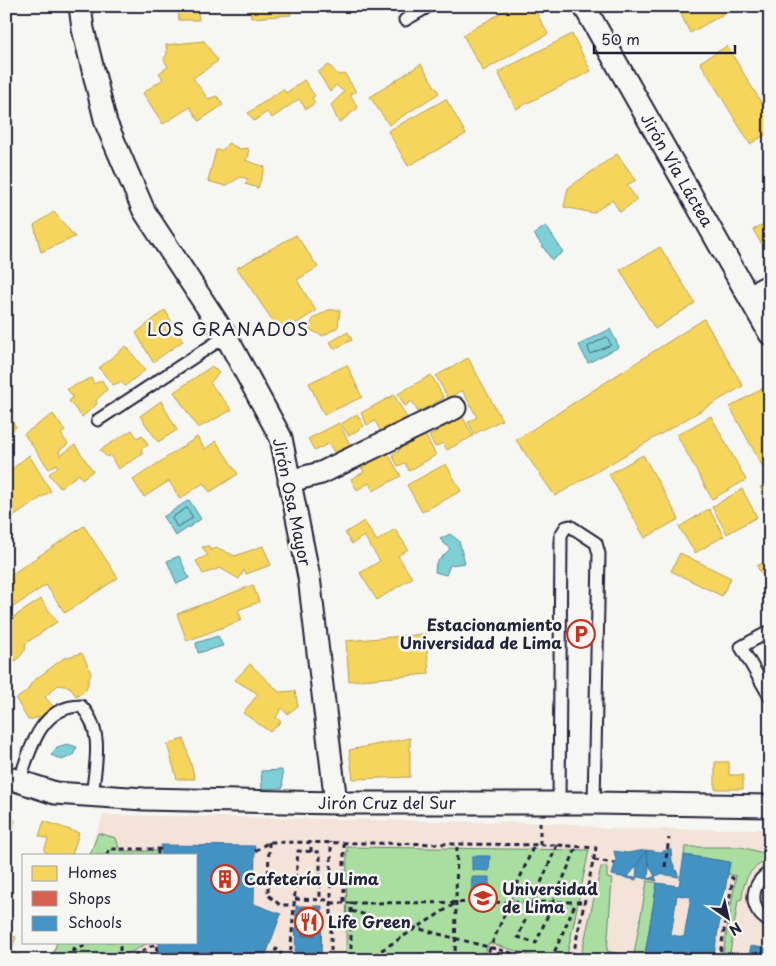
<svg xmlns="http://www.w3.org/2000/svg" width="776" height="966" font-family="'Playpen Sans',sans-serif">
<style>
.built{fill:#f3e3d9}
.green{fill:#a9dea0;stroke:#66806e}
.water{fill:#7ecfd6;stroke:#598a98}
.homes{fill:#f6d55c;stroke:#b69f52}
.shops{fill:#d6604d;stroke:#a04d48}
.schools{fill:#4393c3;stroke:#39719a;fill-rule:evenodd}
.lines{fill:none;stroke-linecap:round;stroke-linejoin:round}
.shore{stroke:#476779;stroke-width:1}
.lane-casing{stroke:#22223b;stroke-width:15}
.street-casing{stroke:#22223b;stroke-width:25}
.path{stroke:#22223b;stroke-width:3;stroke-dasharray:5 4;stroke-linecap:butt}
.lane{stroke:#f6f6f2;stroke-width:11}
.street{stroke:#f6f6f2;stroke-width:21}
.labels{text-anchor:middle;stroke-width:5;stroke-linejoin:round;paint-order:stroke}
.street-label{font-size:16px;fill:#22223b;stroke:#f6f6f2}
.poi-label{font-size:16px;font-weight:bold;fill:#22223b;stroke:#f6f6f2;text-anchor:start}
.neighbourhood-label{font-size:18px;letter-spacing:1px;fill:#22223b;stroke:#f6f6f2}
</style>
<rect width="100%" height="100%" fill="#f6f6f2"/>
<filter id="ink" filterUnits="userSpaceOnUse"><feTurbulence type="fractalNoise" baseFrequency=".02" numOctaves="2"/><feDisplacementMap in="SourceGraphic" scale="10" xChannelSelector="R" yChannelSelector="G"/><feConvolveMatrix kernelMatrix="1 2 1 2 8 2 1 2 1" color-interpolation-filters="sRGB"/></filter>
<g filter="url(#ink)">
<path class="built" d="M103,815l446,8 26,1 31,5h164v131h-720l6,-18h140v-87h-107z"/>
<path class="green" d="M98,833l18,5 4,13h37v4h-67z
M347,847l242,3 -23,110h-19l-58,-17 -7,17h-136z
M685,847h56l29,8v5c-20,6 -27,20 -28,39l-4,1 -9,60h-7l14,-84 -8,-2 2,-12 -46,-7z
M601,867h6v11l5,1 -5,72 13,3 -1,6h-39z
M647,881l10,2 -13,77h-11z
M57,942h93l-34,18h-65z"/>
<path class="water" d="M546,226l17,26 -11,8 -18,-26z
M610,329l9,18 -31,16 -9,-18z
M189,500l12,19 -25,17 -13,-19z
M450,534l9,7 6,22 -15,2 -4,10 -11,-3 1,-9 14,-14 -10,-10z
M179,556l10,22 -12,6 -10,-23z
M218,636l5,10 -25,7 -2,-10z
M67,744l10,3 -4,8 -11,5 -11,-5 6,-8z
M282,770l1,18 -21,1 -1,-18z"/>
<path class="homes" d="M178,6h19l2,14h-20z
M250,6h38l3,9 -40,3z
M513,6h20l15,28 -65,37 -20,-36z
M644,6h94l-48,27 -12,-25z
M572,34l19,37 -75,38 -18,-37z
M204,41l14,20 -25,17 15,21 9,-3 6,9 -24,16 -9,-14 -27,17 -20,-31 20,-14 -4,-6 9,-6 -4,-8 3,-5 -1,-9z
M727,46l43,71v15l-20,12 -50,-82z
M421,64l18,29 -50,32 -19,-28z
M329,65l9,10 7,-1 11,18 -6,2 8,14 -19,15 -8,-18 13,-13 -8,-7 -6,7 -12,-20z
M304,80l11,16 -3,2 3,5 -9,6 -7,-10 -27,19 -5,-6 -13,9 -6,-8 35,-24 3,4z
M446,99l20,35 -58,32 -20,-35z
M228,143l12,6 8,-1 1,8 -4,4 20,7 -7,21 -13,-4 3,-5 -7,-2 -16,9 -17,-5 8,-31h7z
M617,154l19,26 -9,5 10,15 -17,12 -8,-12 -19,13 -29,-6 4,-19z
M54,212l21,25 -34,15 -7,-27z
M770,220v20l-9,3 -8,-13z
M296,235l22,32 -21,13 19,31 -35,22 -44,-65z
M660,247l35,56 -40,26 -35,-59z
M165,310l18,31 -30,21 -17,-29z
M328,310h12l-2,17 -15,9 -15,-7 6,-11z
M704,319l39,67 -188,110 -39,-56z
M348,332l4,8 -18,9 -4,-7z
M126,346l19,24 -20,16 -4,-4 -8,3 -14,-17z
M468,358l34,62 -28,14 -6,-12 9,-5 -15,-27 -14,8 -12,-22z
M347,365l15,32 -38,18 -15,-32z
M212,366l7,7 -9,10 22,27 -34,18 -24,-36z
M431,375l13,23 -26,14 -6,-11 -7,5 -7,-12z
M91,378l3,6 8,-4 5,10 -11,10 1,4 -15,13 -13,-16 4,-4 -6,-8z
M763,388l7,12v69l-5,2 -35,-64z
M394,395l13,23 -26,14 -6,-11 -8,4 -6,-12z
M161,401l16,29 -19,12 -18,-26z
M6,411l10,16 -10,9z
M460,412l13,24 -26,14 -4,-7 -8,4 -6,-11 8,-4 -3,-6z
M53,414l12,17 -4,3 7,10 -9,7 1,5 15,-11 18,26 -11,8 -3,-5 -19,14 -11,-14 9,-7 -2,-3 -7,5 -25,-35z
M357,414l7,12 -15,10 -8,-12z
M711,416l35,64 -34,19 -35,-64z
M339,423l12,24 -15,9 -7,-13 -14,8 -7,-12z
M132,430l5,8 5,-3 6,10 -7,4 2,5 -25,15 -8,-14 -3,2 -7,-7z
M423,431l13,24 -27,16 -4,-8 -7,3 -6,-11 8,-5 -2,-5z
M197,437l8,12 11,-8 22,33 -28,18 -7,-9 -23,16 -11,-18 -25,16 -11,-17z
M387,452l14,24 -28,15 -4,-8 -12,7 -6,-11 13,-7 -3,-6z
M29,455l22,36 -45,31v-48z
M643,455l36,64 -34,19 -36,-64z
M446,464l15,27 -39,21 -15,-27z
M770,482v21l-10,-16z
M742,489l15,28 -30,17 -15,-27z
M709,509l15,27 -29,17 -16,-26z
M364,521l13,20 18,-12 13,20 -10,7 14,22 -35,22 -17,-27 20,-12 -16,-25 -12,8 -7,-11z
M84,526l34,52 -53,35 -19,-28 -40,27v-34z
M209,546l1,4 8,-2 17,8 28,-10 8,19 -25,9 -2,-4 -5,9 -19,-11 -17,6 -7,-13 12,-6 -6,-8z
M680,553l51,25 -9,18 -51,-25z
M770,559v31l-13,-24z
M253,585l6,17 -21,8 4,10 -55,21 -10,-27z
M41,599l16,23 -32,22 1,5 -9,11 -11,4v-42z
M426,634l3,40 -80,7 -3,-40z
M82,653l9,20 -5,17 -10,6 -6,-9 -12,-2 -13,12 9,10 -2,7 -24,6 -12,-21 11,-8 5,-9 32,-24z
M250,664l29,28 16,-1 3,15 -11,8 -5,-6 -6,9 5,5 -11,10 -27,-19 15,-19 -23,-14z
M410,738v39l-57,2 -4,-29z
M184,739l11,40h-18l-10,-35z
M715,762h14v13h14v14h-28z
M6,817l9,3 -9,48z
M44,821l35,12 -7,22h-21l-7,-4 4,-12 -9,-3z
M6,934l10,3 -5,15 19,8h-24z"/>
<path class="shops" d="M302,906h13v30h-13z"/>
<path class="schools" d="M161,845l94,1 -1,58 27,10 -17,46h-23l-11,-4v4h-72l1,-18h37v-87h-35z
M671,849l1,12 7,16 -18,-3 -13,5 1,-13 -3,-16 14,2z
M646,850l2,12 9,19 -18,-4 -12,1 11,-14z
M646,850l-9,15 -1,15 -24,-5 4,-15 -2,-9 13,2z
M684,855l46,7 -17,98h-69l13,-77 22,3zM677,895l14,2 -7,40 -13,-2z
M472,856h18l-1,15 -17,-1z
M472,877h17v17h-18z
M296,906h6v30h13v-30h7l-1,54h-26z
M751,946l19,3v11h-22z"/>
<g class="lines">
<path class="shore" d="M607,337l4,8 -21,9 -2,-7z
M187,508l6,10 -16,9 -5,-9z"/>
<defs>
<path id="lane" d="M405,20l24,-14
M98,420l128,-84
M770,631l-29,16 29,50
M19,782c11,-32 21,-76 62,-76 24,25 14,59 11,91
M559,803l2,-268 5,-8 4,-1 26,17 3,11 -5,249
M770,872c-21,12 -22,38 0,50"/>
<path id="street" d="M80,6l3,23 23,94 38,88 82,125 55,102 28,139 27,226
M584,6l186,328
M749,296l21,-11
M289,481l32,-8 134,-65
M6,777l49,16 89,6 192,4h258l176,3"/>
</defs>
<use href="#lane" class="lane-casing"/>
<use href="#street" class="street-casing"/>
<path class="path" d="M269,842l-1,53 12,10h14
M344,843v60h7v57
M540,845v-24
M557,845l-39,92 18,6 41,-97
M255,851l14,-9 288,3 39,3 -24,112
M311,852v-10
M107,855l2,-6h52
M158,855v-6
M594,860l21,3
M665,867l4,-29
M295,899l36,1
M331,903h13
M351,903l234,-1
M351,911l187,49
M72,952l20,-10
M69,960l7,-18
M120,960v-18
M126,960l31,-17
M156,960l1,-17
M272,960l4,-11 5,2 -1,9
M290,960l8,-109 22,1v48
M331,960v-118
M366,960l90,-57
M455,960l2,-116
M485,960l49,-115
M551,960l25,-58
M719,960l14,-82 -6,-2"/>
<use href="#lane" class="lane"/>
<use href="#street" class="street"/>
</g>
</g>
<defs>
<symbol id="parking-ring" viewBox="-11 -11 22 22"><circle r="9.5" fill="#f6f6f2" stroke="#c8321e" stroke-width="1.5"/><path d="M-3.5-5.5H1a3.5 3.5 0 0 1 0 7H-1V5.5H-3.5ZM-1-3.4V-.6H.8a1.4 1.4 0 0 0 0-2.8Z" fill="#c8321e"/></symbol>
<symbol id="building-ring" viewBox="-11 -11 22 22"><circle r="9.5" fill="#f6f6f2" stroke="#c8321e" stroke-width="1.5"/><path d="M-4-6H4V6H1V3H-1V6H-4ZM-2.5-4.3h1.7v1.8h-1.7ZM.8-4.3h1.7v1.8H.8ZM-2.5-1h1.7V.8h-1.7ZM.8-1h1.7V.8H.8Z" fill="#c8321e"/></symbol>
<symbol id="university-ring" viewBox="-11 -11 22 22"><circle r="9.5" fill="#f6f6f2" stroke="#c8321e" stroke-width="1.5"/><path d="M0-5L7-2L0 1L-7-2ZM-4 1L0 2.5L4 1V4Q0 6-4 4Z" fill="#c8321e"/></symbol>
<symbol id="restaurant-ring" viewBox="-11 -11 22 22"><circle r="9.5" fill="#f6f6f2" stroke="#c8321e" stroke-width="1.5"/><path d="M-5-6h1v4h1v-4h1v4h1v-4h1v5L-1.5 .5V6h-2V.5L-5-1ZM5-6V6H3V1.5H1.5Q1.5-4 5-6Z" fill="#c8321e"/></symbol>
</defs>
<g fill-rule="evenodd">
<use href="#parking-ring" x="565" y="618" width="32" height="32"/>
<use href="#building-ring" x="209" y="863" width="32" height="32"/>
<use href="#university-ring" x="467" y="882" width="32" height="32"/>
<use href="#restaurant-ring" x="293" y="906" width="32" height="32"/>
</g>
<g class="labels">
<g class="street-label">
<text transform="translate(677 170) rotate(60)" y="6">Jirón Vía Láctea</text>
<text transform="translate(292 502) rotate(78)" y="6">Jirón Osa Mayor</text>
<text x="387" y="809">Jirón Cruz del Sur</text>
</g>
<g class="poi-label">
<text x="562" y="631" text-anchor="end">Estacionamiento<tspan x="562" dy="18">Universidad de Lima</tspan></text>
<text x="244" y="885">Cafetería ULima</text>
<text x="502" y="895">Universidad<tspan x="502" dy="18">de Lima</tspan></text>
<text x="328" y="928">Life Green</text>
</g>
<g class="neighbourhood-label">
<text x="228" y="336">LOS GRANADOS</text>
</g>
</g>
<rect width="776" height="966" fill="none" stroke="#f6f6f2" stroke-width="25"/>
<rect x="12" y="12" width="751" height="941" fill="none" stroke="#22223b" stroke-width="2" filter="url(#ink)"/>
<rect x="22" y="854" width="175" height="90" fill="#f6f6f2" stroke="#a1a1a9"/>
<rect x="32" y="866" width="25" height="15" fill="#f6d55c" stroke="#a1a1a9"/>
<text x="68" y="878" font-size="15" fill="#22223b">Homes</text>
<rect x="32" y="891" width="25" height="15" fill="#d6604d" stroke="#a1a1a9"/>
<text x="68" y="904" font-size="15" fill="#22223b">Shops</text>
<rect x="32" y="916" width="25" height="15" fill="#4393c3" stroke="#a1a1a9"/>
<text x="68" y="928" font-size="15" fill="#22223b">Schools</text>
<g transform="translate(728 918) rotate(146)" stroke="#f6f6f2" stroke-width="4" paint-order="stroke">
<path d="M0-4L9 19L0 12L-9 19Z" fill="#22223b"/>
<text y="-8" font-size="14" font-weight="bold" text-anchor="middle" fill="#22223b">N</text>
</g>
<path d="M594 45v8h141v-8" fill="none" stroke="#22223b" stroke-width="2.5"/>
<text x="601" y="45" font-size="15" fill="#22223b" stroke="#f6f6f2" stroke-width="4" paint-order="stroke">50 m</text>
</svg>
